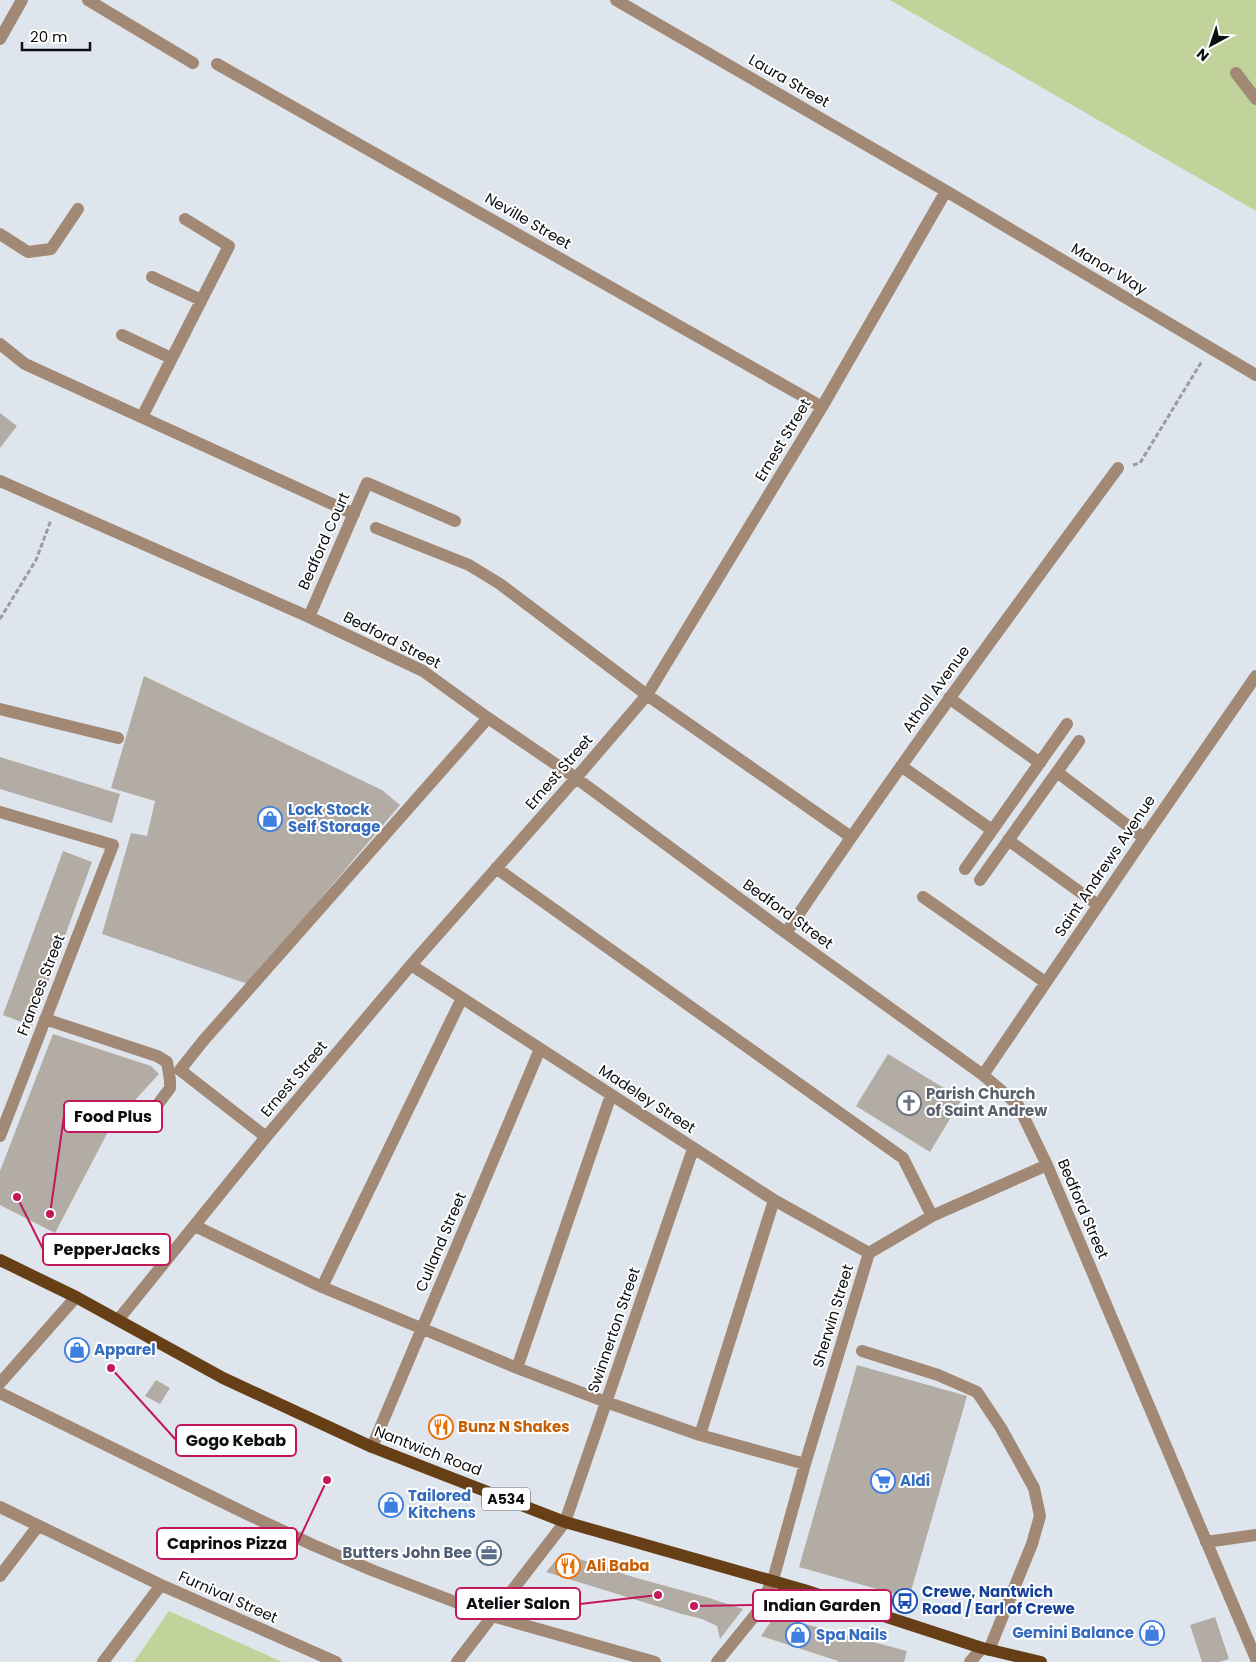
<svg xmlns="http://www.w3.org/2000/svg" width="1256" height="1662" font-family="Poppins,sans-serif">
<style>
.green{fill:#c1d39a}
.building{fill:#b2aca5}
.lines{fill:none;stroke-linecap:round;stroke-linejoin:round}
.path{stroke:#989da3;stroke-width:3;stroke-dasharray:5 2.5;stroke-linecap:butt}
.minor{stroke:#a18975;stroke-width:12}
.major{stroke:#663f16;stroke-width:12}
.labels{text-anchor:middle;stroke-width:4;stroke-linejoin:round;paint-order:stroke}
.shield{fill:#fff;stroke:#555658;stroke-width:1}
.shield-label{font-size:14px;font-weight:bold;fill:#0c0e11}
.street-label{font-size:15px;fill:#0c0e11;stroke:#fff}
.shop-label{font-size:15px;font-weight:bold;fill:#366cbe;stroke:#fff;text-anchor:start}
.worship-label{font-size:15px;font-weight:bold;fill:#5b616d;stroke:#fff;text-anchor:start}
.food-label{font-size:15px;font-weight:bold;fill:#c56008;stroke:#fff;text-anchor:start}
.service-label{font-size:15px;font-weight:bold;fill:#4e5e75;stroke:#fff;text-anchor:end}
.transit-label{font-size:15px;font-weight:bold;fill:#164399;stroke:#fff;text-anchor:start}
.leader{fill:none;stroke:#c2185b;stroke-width:2}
.callout-dot{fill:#c2185b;stroke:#fff;stroke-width:2}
.callout{fill:#fff;stroke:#c2185b;stroke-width:2}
.callout-label{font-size:16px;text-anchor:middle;font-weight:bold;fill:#0c0e11}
</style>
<rect width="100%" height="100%" fill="#dfe5ed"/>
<path class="green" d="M890,0h366v211z
M169,1611l113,51h-148z"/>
<path class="building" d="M0,413l17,13 -17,22z
M144,676l238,114 18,15 -152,179 -146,-50 29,-101 16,3 8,-35 -44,-13z
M0,757l120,37 -8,29 -112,-34z
M63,851l29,11 -60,164 -29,-11z
M53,1034l98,32 8,8 -48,52 -56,107 -55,-28v-34z
M888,1054l74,45 -32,53 -74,-46z
M857,1365l110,31 -58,202 -110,-31z
M156,1380l14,8 -10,16 -15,-8z
M562,1553l71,24 73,20 37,12 -23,30 -3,-13 -15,-7 -20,-5 -136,-42z
M774,1617l20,4 113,30 -3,11h-66v-1l-77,-25z
M1215,1617l14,42 -10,3h-17l-12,-37z"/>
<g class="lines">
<path class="path" d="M1133,465l7,-2 62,-102
M0,619l36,-59 15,-40"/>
<path class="minor" d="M88,0l105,63
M616,0l330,191 310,184
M0,39l22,-39
M217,64l605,343
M1236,73l20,26
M0,234l28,18 23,-3 27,-40
M152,277l49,23
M122,335l49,23
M0,344l25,20 329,150
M142,417l87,-171 -44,-27
M0,481l309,136 114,54 65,47 88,60 210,155 197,142 35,30 29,60 209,494
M376,528l93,37 31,19 147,111 204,142
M309,617l58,-134 88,38
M949,698l91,65
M0,709l118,29
M901,766l91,64
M1057,772l87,66
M0,812l113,33 -113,291
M1008,840l90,65
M496,868l407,290 29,58
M965,869l102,-145
M980,880l99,-139
M923,897l122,85
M786,933c106,-158 219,-312 332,-465
M411,965l363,235 95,53
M45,1019l112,37 10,6 3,18v8l-23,31
M983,1075l161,-237 112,-162
M266,1137l-86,-67 23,-29 285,-323
M195,1226l127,61 195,81 89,34 94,33 105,29
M322,1287l140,-289
M118,1320l148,-183 145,-172 165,-187 71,-83 175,-288 124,-216
M862,1351l76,24 39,17 24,36 33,60 6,28 -8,28 -43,106
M517,1368l94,-273
M0,1383l76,-86
M0,1393l247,121 66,31 61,26 118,45 163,46
M700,1435l74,-235
M372,1447l168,-398
M0,1507l161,78 175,77
M1206,1542l50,-7
M0,1576l38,-50
M103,1662l58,-77
M457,1662l108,-140 128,-373
M717,1662l39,-48 17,-34 32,-116 64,-211 63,-37 115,-51
M970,1662l12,-14"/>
<path class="major" d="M0,1260l76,37 147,81 149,69 193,75 239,68 178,58 59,14"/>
</g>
<defs>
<symbol id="shop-ring" viewBox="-11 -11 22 22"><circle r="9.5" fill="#fff" stroke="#3f7fe0" stroke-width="1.5"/><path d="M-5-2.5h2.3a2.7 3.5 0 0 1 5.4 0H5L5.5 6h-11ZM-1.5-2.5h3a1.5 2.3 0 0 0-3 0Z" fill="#3f7fe0"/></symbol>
<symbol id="church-ring" viewBox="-11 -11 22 22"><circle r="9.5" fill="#fff" stroke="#6b7280" stroke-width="1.5"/><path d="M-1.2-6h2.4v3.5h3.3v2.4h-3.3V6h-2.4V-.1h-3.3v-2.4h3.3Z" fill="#6b7280"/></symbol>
<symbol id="restaurant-ring" viewBox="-11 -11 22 22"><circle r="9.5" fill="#fff" stroke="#e8710a" stroke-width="1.5"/><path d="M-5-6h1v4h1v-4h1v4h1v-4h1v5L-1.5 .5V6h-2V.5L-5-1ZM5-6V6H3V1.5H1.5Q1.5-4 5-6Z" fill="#e8710a"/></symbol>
<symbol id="supermarket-ring" viewBox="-11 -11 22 22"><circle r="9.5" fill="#fff" stroke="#3f7fe0" stroke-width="1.5"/><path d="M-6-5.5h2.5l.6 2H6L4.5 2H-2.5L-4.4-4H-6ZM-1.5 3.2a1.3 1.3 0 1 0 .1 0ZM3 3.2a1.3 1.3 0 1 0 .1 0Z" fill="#3f7fe0"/></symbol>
<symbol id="office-ring" viewBox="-11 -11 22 22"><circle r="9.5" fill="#fff" stroke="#5c6f8a" stroke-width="1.5"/><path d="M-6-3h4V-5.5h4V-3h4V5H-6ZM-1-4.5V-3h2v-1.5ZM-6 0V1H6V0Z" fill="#5c6f8a"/></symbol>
<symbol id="bus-ring" viewBox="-11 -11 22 22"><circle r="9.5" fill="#fff" stroke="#1a4fb4" stroke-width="1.5"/><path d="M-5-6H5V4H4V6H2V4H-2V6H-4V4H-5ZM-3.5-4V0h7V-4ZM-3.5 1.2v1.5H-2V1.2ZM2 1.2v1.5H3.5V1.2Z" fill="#1a4fb4"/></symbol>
</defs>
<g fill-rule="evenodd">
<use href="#shop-ring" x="256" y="805" width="28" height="28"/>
<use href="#church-ring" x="895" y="1089" width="28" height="28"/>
<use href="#shop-ring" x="63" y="1336" width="28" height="28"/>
<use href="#restaurant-ring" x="427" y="1413" width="28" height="28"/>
<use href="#supermarket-ring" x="869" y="1467" width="28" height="28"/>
<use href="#shop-ring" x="377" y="1491" width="28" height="28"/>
<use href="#office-ring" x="475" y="1539" width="28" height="28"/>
<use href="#restaurant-ring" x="554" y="1552" width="28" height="28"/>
<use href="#bus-ring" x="891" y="1587" width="28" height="28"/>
<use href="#shop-ring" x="1138" y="1619" width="28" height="28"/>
<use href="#shop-ring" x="784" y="1621" width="28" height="28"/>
</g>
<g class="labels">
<rect class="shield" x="482" y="1487.5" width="48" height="23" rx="4"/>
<g class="shield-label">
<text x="506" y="1504">A534</text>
</g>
<g class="street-label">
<text transform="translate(789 81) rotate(30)" y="5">Laura Street</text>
<text transform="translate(528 221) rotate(30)" y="5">Neville Street</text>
<text transform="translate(1109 269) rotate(31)" y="5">Manor Way</text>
<text transform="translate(783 440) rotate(-59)" y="5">Ernest Street</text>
<text transform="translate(324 541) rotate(-66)" y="5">Bedford Court</text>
<text transform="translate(392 640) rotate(27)" y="5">Bedford Street</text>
<text transform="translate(936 689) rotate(-54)" y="5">Atholl Avenue</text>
<text transform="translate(559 772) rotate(-49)" y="5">Ernest Street</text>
<text transform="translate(1105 866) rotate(-56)" y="5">Saint Andrews Avenue</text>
<text transform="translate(788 914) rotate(36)" y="5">Bedford Street</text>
<text transform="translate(41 985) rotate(-69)" y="5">Frances Street</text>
<text transform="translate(294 1079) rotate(-50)" y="5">Ernest Street</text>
<text transform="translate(647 1099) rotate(33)" y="5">Madeley Street</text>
<text transform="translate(1083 1209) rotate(67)" y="5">Bedford Street</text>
<text transform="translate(441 1242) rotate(-67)" y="5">Culland Street</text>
<text transform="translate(833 1316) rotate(-73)" y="5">Sherwin Street</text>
<text transform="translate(614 1330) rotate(-71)" y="5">Swinnerton Street</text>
<text transform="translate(428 1451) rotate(21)" y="5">Nantwich Road</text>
<text transform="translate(228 1597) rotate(24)" y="5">Furnival Street</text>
</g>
<g class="shop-label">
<text x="288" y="815">Lock Stock<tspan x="288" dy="17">Self Storage</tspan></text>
<text x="94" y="1355">Apparel</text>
<text x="900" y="1486">Aldi</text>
<text x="408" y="1501">Tailored<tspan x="408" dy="17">Kitchens</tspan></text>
<text x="1134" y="1638" text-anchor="end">Gemini Balance</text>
<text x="816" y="1640">Spa Nails</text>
</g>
<g class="worship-label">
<text x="926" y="1099">Parish Church<tspan x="926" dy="17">of Saint Andrew</tspan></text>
</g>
<g class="food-label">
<text x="458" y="1432">Bunz N Shakes</text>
<text x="586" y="1571">Ali Baba</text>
</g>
<g class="service-label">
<text x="472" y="1558">Butters John Bee</text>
</g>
<g class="transit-label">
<text x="922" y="1597">Crewe, Nantwich<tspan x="922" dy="17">Road / Earl of Crewe</tspan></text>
</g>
</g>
<path class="leader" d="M50 1214L64 1116M17 1197L43 1249M111 1368L176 1440M327 1480L297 1544M658 1595L580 1604M694 1606L753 1605"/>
<g class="callout-dot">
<circle cx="50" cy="1214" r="5"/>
<circle cx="17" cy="1197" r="5"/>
<circle cx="111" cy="1368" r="5"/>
<circle cx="327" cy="1480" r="5"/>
<circle cx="658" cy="1595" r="5"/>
<circle cx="694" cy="1606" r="5"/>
</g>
<g class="callout">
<rect x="64" y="1101" width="98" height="31" rx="5"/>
<rect x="43" y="1234" width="127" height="31" rx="5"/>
<rect x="176" y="1425" width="120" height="31" rx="5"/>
<rect x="157" y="1528" width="140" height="31" rx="5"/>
<rect x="456" y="1588" width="124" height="31" rx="5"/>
<rect x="753" y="1590" width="138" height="31" rx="5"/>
</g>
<g class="callout-label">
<text x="113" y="1122">Food Plus</text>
<text x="107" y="1255">PepperJacks</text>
<text x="236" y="1446">Gogo Kebab</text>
<text x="227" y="1549">Caprinos Pizza</text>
<text x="518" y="1609">Atelier Salon</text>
<text x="822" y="1611">Indian Garden</text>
</g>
<g transform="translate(1211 45) rotate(220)" stroke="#ffffff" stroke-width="4" paint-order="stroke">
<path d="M0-4L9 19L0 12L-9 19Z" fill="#0c0e11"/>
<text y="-8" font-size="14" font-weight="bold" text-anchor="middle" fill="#0c0e11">N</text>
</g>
<path d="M22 42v8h68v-8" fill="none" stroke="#0c0e11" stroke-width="2.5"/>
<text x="30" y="42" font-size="15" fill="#0c0e11" stroke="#ffffff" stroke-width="4" paint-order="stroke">20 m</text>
</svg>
